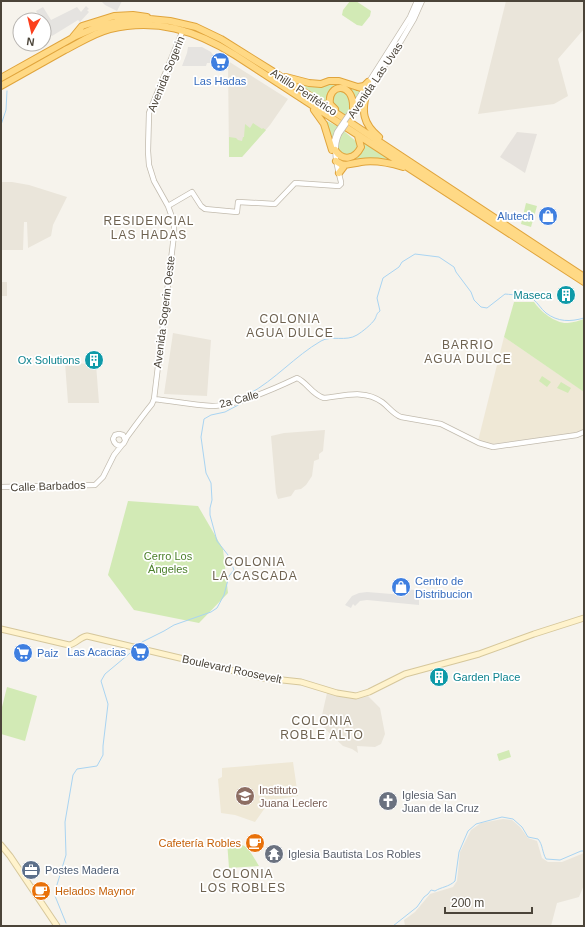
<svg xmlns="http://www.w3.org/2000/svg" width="585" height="927" font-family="Arial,sans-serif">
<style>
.residential{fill:#eae5da}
.industrial{fill:#e6e2dd}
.education{fill:#efe8d6}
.green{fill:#d2eab5}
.parking{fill:#e5e3e0}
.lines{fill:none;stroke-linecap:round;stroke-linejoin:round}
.stream{stroke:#a9d4f2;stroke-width:1}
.tertiary-casing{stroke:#c2bbae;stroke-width:6}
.secondary-casing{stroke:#d6c79b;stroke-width:7}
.trunk-casing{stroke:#e0a43c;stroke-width:8}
.tertiary{stroke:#fff;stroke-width:4.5}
.secondary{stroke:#fff3cd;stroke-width:5}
.trunk{stroke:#ffd985;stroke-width:6}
.tertiary-bridge-casing{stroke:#c2bbae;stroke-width:6;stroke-linecap:butt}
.tertiary-bridge{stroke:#fff;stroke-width:4.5}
.labels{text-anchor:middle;stroke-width:3.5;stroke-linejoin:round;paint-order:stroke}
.street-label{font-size:11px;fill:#4b4439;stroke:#fff}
.shop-label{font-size:11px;fill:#366cbe;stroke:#fff;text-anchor:end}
.culture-label{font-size:11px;fill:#0d838f;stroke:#fff;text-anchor:end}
.park-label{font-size:11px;fill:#4a7f2a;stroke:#fff}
.education-label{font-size:11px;fill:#785e54;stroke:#fff;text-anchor:start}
.worship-label{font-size:11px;fill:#5b616d;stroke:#fff;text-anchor:start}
.food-label{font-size:11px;fill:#c56008;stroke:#fff;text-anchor:end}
.service-label{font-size:11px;fill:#4e5e75;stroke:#fff;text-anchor:start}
.neighbourhood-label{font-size:12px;letter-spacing:1px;fill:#6e6250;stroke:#fff}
</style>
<rect width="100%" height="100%" fill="#f6f3ec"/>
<path class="residential" d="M506,1h78v28l-26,30 10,37 -14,8 -76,10z
M228,61l60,38 -18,26 -28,32h-13z
M1,182h11l17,3 38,12 -14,28 -2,11 -23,12 -1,-26h-3l-1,28h-22z
M1,282h6v14h-6z
M173,333l38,7 -4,56 -43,-2z
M65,363l31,1 3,39h-31z
M325,430l-2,21 -4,3v5l-5,2 -2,15 -6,9 -5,4 -6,1 -4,6 -13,3 -2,-6 -5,-57 13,-3z
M327,693l23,5 18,-2 12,12 5,26 -4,10 -6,3 -18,-1 1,7 -6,-4 -9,-3 -23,-22z
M503,819l9,1 8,7 8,11 9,3 5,17 6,4h14l22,-9v32l-5,12 -22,6 -6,23h-146l-1,-6 11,-8 15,-18 23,-7 4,-6 3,-29 11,-22 10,-7z"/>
<path class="industrial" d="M517,132l20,2 -12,39 -25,-16z"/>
<path class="education" d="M504,337l79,54 1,38 -8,4 -83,11 -15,-3z
M293,762l5,34 -19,3 -6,2 -6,4 -12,17 -20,-7 -14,-2 -3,-34 4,-2v-9z"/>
<path class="green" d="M350,1h6l15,10 -1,5 -8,10 -5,-1 -15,-10 1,-5z
M291,79l12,3 26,-1 35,8 -17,27 -44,-29 -8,-1z
M327,121l12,6 19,16 5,-4c8,9 17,17 28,18l3,7 -13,-2 -36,3 -9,-4 -13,-39z
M253,123l9,6 1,-1 3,2 -24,27h-13v-20l7,1 2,2 4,1 1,-4h1l1,-13 5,4z
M526,203l11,3 -6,21 -10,-3z
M514,302h20c7,10 22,22 34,21 6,-1 11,-2 16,-4v73l-80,-55z
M542,376l9,6 -4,5 -8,-6z
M561,382l10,6 -3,5 -11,-5z
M128,501l70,5 25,43 5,44 -29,30 -65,-13 -26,-35z
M7,687l30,9 -12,45 -24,-7v-23z
M509,750l2,7 -12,4 -2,-7z
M227,841c21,3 21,7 32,25l-30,2z"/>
<path class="parking" d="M101,1h21l-5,10 -12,-6z
M86,6l3,3 -2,1 2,2 -9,10 -2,-2 -26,16 -8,-9v-7h-3l-5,-9 7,-4 8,13 26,-13 4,5z
M188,47h14l9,5 2,3v8h-6l-1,3h-24l5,-13z
M405,589l10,1v7l4,2v6l-52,-5 -7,1 -5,5 -2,-2 -2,4 -6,-3 7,-9 7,-3 8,-1 37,3z"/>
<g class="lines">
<path class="stream" d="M1,125l5,-15 1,-19
M249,394c26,-14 46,-38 72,-53 10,-6 25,1 36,-6 5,-3 15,-11 18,-16 2,-4 1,-5 5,-8l-3,-13 6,-20 16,-11 3,-5 13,-8 24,3 15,10 2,5 15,20 3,8 7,7 6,1 18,-14c9,1 20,1 28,5 5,4 8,10 13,14 12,9 24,9 38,5
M138,646l4,-4 22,-11 10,-6 37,-13 6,-4 7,-13 5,-19 5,-6 -6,-15 -11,-14 -7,-26v-7l2,-8 -1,-17 -5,-10 -5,-36 3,-18 7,-4 14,-3 19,-10
M66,923l-11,-27 1,-8 10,-33 -1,-33 8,-47 4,-6 20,-3 6,-11v-9l5,-42 -7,-23 4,-7 30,-25
M393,926l24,-19 7,-10 4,-3 3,-4 4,1c6,-4 14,-4 20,-10l4,-29 9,-21 8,-7 26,-7 11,2 9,8 6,10 10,2c5,6 4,13 8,20l14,1 21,-9h3"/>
<defs>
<path id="tertiary" d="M353,107l57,-90 7,-16
M352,114l49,-73 13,-22 8,-18
M333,144l4,-12
M168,206l24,-14 9,14 4,3 32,3 1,-10 37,2 20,-21 44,3 2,-2v-2c-4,-16 -9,-32 -2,-48
M154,399c19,2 39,6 58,7 24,0 64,-18 85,-28 10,4 15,17 27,20 20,-2 40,-9 58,4 7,5 11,12 19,15l40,7 38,19 14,4 84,-12 7,-3
M125,440l-2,-5 -4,-1 -4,1 -2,4c1,4 4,8 9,6 3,-2 3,-5 5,-8 8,-11 16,-22 25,-33l2,-5 20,-164v-11l-2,-7 -4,-11 -14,-25 -5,-16 -1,-14 1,-38 34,-83
M1,487l94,-2 8,-8 11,-22 8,-10"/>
<path id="secondary" d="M1,629l68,16c7,-1 11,-8 18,-9l177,42 37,4 36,11 19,3 13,-4 36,-18 74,-20 55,-20 50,-16
M1,845l9,11 47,70"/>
<path id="trunk" d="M73,37l9,-11 32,-10 19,-1 14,2
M286,77l23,6 12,1 8,-3h10l25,8
M1,78l75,-42 21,-9 23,-6 30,-2 20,2 26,6 25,12 56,35 307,203
M1,86c21,-12 43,-24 64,-36 14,-7 29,-17 45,-21 46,-11 85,1 125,26l349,227
M358,87l6,-1 4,-4
M367,92c-6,19 -4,32 12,45
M335,109l-5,-5c-3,-21 24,-23 23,4
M314,110l10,14 8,26
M335,150c8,12 20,9 26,-3l-3,-11
M336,161c3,2 5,4 9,4 5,-1 11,-2 16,-3 14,-2 29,1 42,5
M339,173l6,-8"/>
</defs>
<use href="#tertiary" class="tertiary-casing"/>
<use href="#secondary" class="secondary-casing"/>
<use href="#trunk" class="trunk-casing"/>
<use href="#tertiary" class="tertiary"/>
<use href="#secondary" class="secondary"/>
<use href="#trunk" class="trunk"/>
<defs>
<path id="tertiary-bridge" d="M337,132l13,-19
M339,134l7,-10"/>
</defs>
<use href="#tertiary-bridge" class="tertiary-bridge-casing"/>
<use href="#tertiary-bridge" class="tertiary-bridge"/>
</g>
<defs>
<symbol id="supermarket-disc" viewBox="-11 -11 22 22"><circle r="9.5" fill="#3f7fe0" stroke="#fff"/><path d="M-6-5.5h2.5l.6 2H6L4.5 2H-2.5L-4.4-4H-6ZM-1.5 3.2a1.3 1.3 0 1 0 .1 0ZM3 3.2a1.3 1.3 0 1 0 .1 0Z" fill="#fff"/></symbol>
<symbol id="shop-disc" viewBox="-11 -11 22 22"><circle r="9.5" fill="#3f7fe0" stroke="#fff"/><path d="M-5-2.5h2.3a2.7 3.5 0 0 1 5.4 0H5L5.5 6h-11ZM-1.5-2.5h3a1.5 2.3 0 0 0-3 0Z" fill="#fff"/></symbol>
<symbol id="building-disc" viewBox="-11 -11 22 22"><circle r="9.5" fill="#0f9aa8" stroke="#fff"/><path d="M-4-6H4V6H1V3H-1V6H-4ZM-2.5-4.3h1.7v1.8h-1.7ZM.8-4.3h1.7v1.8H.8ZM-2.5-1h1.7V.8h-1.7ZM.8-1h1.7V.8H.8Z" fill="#fff"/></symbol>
<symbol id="school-disc" viewBox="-11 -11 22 22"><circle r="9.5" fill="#8d6e63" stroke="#fff"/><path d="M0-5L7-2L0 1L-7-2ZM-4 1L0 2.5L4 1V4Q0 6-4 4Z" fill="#fff"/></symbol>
<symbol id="church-disc" viewBox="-11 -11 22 22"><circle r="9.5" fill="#6b7280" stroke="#fff"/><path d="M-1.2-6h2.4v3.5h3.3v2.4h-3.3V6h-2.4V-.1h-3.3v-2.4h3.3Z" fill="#fff"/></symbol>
<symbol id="cafe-disc" viewBox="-11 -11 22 22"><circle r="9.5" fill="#e8710a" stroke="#fff"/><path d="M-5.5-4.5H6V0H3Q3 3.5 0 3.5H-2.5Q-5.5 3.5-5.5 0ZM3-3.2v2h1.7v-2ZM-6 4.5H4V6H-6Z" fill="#fff"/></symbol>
<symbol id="temple-disc" viewBox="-11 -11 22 22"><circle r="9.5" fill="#6b7280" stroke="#fff"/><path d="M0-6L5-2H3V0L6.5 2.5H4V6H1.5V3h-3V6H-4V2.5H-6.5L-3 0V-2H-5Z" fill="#fff"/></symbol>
<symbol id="office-disc" viewBox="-11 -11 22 22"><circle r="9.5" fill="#5c6f8a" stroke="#fff"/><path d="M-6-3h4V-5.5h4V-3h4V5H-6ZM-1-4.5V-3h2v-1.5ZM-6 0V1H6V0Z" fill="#fff"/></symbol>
</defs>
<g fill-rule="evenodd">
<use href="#supermarket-disc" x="209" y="51" width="22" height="22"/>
<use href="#shop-disc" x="537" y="205" width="22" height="22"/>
<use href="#building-disc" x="555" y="284" width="22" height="22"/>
<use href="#building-disc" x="83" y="349" width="22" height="22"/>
<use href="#shop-disc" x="390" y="576" width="22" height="22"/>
<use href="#supermarket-disc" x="129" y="641" width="22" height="22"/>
<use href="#supermarket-disc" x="12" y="642" width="22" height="22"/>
<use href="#building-disc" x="428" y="666" width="22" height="22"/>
<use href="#school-disc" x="234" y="785" width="22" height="22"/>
<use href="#church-disc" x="377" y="790" width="22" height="22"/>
<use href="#cafe-disc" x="244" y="832" width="22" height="22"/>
<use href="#temple-disc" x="263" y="843" width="22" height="22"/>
<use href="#office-disc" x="20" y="859" width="22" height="22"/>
<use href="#cafe-disc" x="30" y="880" width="22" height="22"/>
</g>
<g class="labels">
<g class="street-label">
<text transform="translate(166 74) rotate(-68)" y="4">Avenida Sogerin</text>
<text transform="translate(375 80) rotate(-56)" y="4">Avenida Las Uvas</text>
<text transform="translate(304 92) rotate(33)" y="4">Anillo Periférico</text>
<text transform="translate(164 312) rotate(-83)" y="4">Avenida Sogerin Oeste</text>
<text transform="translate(239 399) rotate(-15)" y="4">2a Calle</text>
<text transform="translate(48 486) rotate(-2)" y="4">Calle Barbados</text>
<text transform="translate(232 669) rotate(12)" y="4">Boulevard Roosevelt</text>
</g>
<g class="shop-label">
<text x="220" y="85" text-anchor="middle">Las Hadas</text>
<text x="534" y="220">Alutech</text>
<text x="415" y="585" text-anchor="start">Centro de<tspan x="415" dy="13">Distribucion</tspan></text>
<text x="126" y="656">Las Acacias</text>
<text x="37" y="657" text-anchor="start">Paiz</text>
</g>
<g class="culture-label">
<text x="552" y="299">Maseca</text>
<text x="80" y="364">Ox Solutions</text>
<text x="453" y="681" text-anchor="start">Garden Place</text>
</g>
<g class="park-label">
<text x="168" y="560">Cerro Los<tspan x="168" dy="13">Ángeles</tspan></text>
</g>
<g class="education-label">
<text x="259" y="794">Instituto<tspan x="259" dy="13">Juana Leclerc</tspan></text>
</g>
<g class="worship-label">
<text x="402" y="799">Iglesia San<tspan x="402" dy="13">Juan de la Cruz</tspan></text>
<text x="288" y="858">Iglesia Bautista Los Robles</text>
</g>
<g class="food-label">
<text x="241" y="847">Cafetería Robles</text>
<text x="55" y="895" text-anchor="start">Helados Maynor</text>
</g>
<g class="service-label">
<text x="45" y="874">Postes Madera</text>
</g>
<g class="neighbourhood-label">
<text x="149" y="225">RESIDENCIAL<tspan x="149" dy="14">LAS HADAS</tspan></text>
<text x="290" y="323">COLONIA<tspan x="290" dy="14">AGUA DULCE</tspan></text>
<text x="468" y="349">BARRIO<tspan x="468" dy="14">AGUA DULCE</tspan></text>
<text x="255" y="566">COLONIA<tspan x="255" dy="14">LA CASCADA</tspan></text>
<text x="322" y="725">COLONIA<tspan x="322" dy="14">ROBLE ALTO</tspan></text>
<text x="243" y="878">COLONIA<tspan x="243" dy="14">LOS ROBLES</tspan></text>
</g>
</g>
<rect width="585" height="927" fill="none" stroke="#4b4439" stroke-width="4"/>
<g transform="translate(32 32) rotate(188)"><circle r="19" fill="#ffffff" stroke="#b7b4b0"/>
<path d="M0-3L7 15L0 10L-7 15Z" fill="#fc3f1d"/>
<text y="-6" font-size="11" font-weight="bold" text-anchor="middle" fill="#4b4439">N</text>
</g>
<path d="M445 907v6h87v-6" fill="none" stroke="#4b4439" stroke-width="2"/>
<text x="451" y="907" font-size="12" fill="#4b4439" stroke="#ffffff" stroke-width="3" paint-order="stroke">200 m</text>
</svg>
